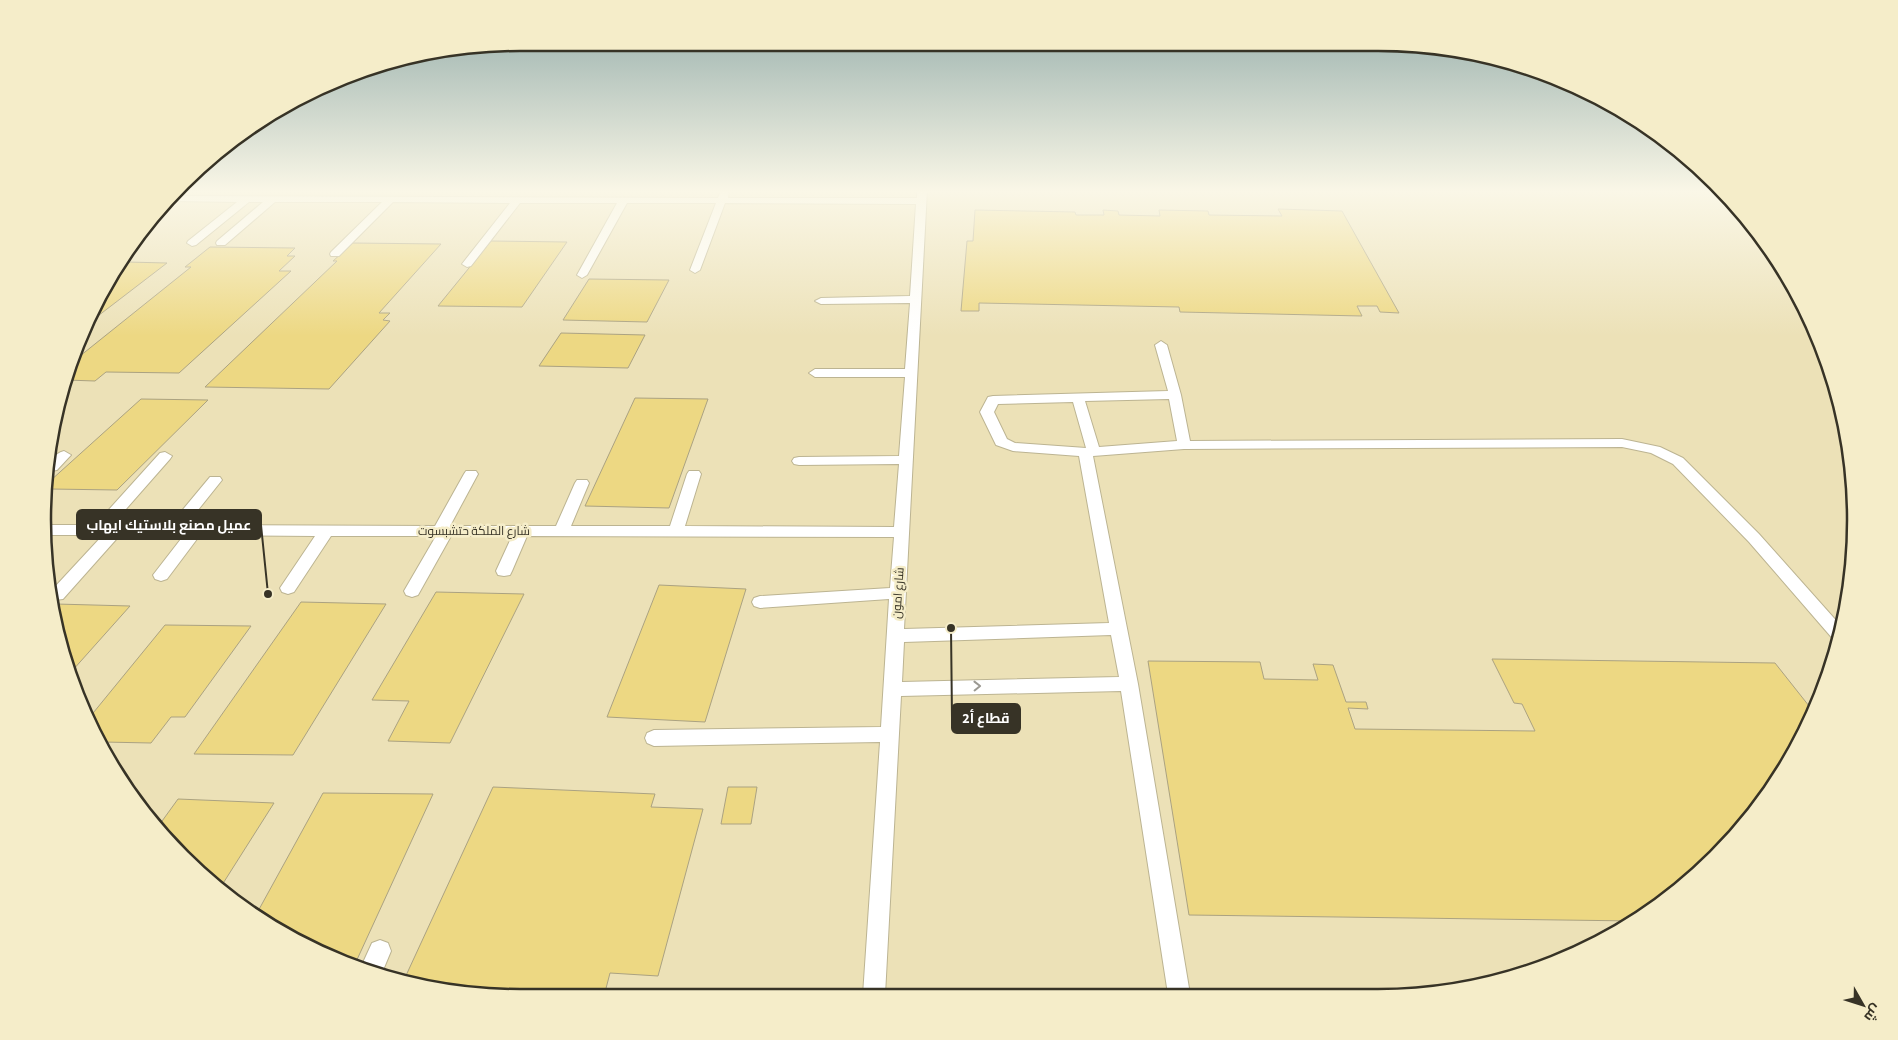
<svg xmlns="http://www.w3.org/2000/svg" width="1898" height="1040" font-family="'Source Sans 3',Cairo,sans-serif">
<style>
.built{fill:#ece1b7}
.building{fill:#edd883;stroke:#aba281}
.lines{fill:none;stroke-linecap:round;stroke-linejoin:round}
.lane-casing{stroke:#bcb492;stroke-width:2}
.lane{fill:#fff;fill-rule:evenodd}
.oneway{stroke:#9b9992}
.labels{text-anchor:middle;stroke-width:5;stroke-linejoin:round;paint-order:stroke}
.street-label{font-size:12px;fill:#373326;stroke:#f5edc9}
.rim{fill:none;stroke:#373326;stroke-width:2.5}
.leader{fill:none;stroke:#373326;stroke-width:2}
.callout-dot{fill:#373326;stroke:#f5edc9;stroke-width:2}
.callout{fill:#373326;stroke:#373326;stroke-width:2}
.callout-label{font-size:14px;text-anchor:middle;font-weight:bold;fill:#fff}
</style>
<rect width="100%" height="100%" fill="#f5edc9"/>
<path class="built" d="M183,190h1537l37,39 49,80 33,87 15,92 -3,94 -21,91 -38,85 -76,99 -73,60 -111,55 -92,21 -951,3 -93,-15 -114,-47 -121,-99 -82,-132 -35,-151 15,-155 64,-142z"/>
<path class="building" d="M1278,209l64,2 57,102 -19,-1 -3,-6h-20l5,10 -182,-4 -1,-5 -200,-4v8h-18l6,-70h6l2,-31 100,2 1,3h28l-1,-5 15,1 1,4 41,1 -1,-6 49,1 1,4 73,1z
M491,241l76,1 -45,65 -84,-1z
M353,243l88,1 -62,69h11l-7,7 7,1 -61,68 -124,-2 132,-126h-4z
M210,247l85,1 -8,8h8l-16,15h12l-112,102 -73,-1 -11,9 -29,-1 9,-20 116,-93h-6z
M127,262l40,1 -73,56 22,-49z
M589,279l80,1 -22,42 -84,-2z
M561,333l84,2 -17,33 -89,-2z
M635,398l73,1 -39,109 -84,-2z
M141,399l67,1 -91,90 -67,-1v-8z
M659,585l87,4 -41,133 -98,-5z
M436,592l88,2 -74,149 -62,-2 21,-40 -37,-1z
M301,602l85,2 -93,151 -99,-1z
M56,604l74,2 -58,65z
M165,625l86,1 -66,91h-14l-20,26 -48,-1 -14,-24z
M1492,659l283,4 38,48 -21,47 -76,99 -73,60 -8,4 -446,-6 -41,-254 112,1 4,17 54,1 -5,-16 20,1 13,37h20l2,7 -20,-1 7,21 180,2 -13,-27 -8,-1z
M493,787l162,7 -4,13 52,2 -45,167 -48,-3 -6,23h-115l-86,-14z
M728,787h29l-6,37h-30z
M323,793l110,1 -78,170 -73,-30 -25,-21z
M178,799l96,4 -52,82 -61,-50 -4,-7z"/>
<g class="lines">
<defs>
<path id="lane" d="M721,190h8l-1,8h189v-8h10l-23,439 205,-6 -30,-167 -66,-5 -17,-6 -16,-33 8,-15 5,-1 175,-5 -13,-46 6,-4 6,4 14,50 9,46 432,-2 38,8 23,11 76,76 82,92 -3,15 -5,-2 -84,-97 -76,-78 -22,-11 -29,-6 -438,2 -91,7 45,228 52,310h-22l-47,-303 -220,5 -16,299h-22l17,-253 -226,4 -7,-3 -2,-5 2,-5 7,-3 227,-3 8,-128 -129,9 -6,-2 -2,-4 2,-4 6,-2 130,-8 4,-51 -367,-1 -15,35 -2,4 -6,1 -6,-1 -2,-4 16,-35h-61l-33,59 -6,2 -6,-2 -2,-4 32,-55h-105l-37,56 -6,2 -6,-2 -2,-4 35,-52 -115,-1 -33,44 -6,2 -6,-2 -2,-4 31,-40h-64l-57,64 -8,1 -3,-10 51,-55h-57v-10h49l65,-72 5,-1 7,4 -2,3 -58,66h58l40,-48h10l2,3 -36,45 249,1 29,-52 2,-3h10l2,3 -28,52h106l19,-43 2,-3h10l2,3 -18,43h99l17,-52 2,-3h10l2,3 -16,52 209,1 5,-63 -100,1 -5,-1 -2,-3 2,-3 5,-1 100,-1 6,-79h-90l-6,-4 6,-4h90l5,-66 -89,1 -6,-3 6,-3 89,-2 6,-92 -191,-1 -25,67 -5,3 -5,-3 26,-67h-89l-40,72 -5,3 -5,-3 40,-72h-97l-49,63 -4,1 -5,-3 48,-61 -117,-1 -54,54h-8l-1,-2 1,-2 51,-50h-107l-50,43h-8l-1,-2 1,-2 46,-39h-14l-53,43 -4,1 -5,-3 1,-2 49,-39 -64,-1 5,-5 540,2zM1169,399l8,42 -78,6 -14,-46zM1073,402l13,46 -71,-5 -8,-4 -13,-27 4,-8zM1111,635l8,42 -217,5 2,-40z
M64,451l7,4 -14,15 -6,1c1,-10 2,-17 13,-20z
M380,940l8,3 3,8 -10,24 -20,-8 11,-24z"/>
</defs>
<use href="#lane" class="lane-casing"/>
<use href="#lane" class="lane"/>
</g>
<defs><path id="oneway-chevron" d="M-2-3.5L2.5 0L-2 3.5" fill="none" stroke-width="1.6" stroke-linecap="round" stroke-linejoin="round" transform="scale(1.25)"/></defs>
<use class="oneway" href="#oneway-chevron" transform="translate(977 686) rotate(-1)"/>
<linearGradient id="sky" x2="0" y2="1"><stop stop-color="#93aca9"/><stop offset="0.57" stop-color="#faf7e7"/><stop offset="1" stop-color="#faf7e7" stop-opacity="0"/></linearGradient>
<rect width="1898" height="336" fill="url(#sky)"/>
<g class="labels">
<g class="street-label">
<text x="474" y="535">شارع الملكة حتشبسوت</text>
<text transform="translate(898 593) rotate(-86)" y="4">شارع امون</text>
</g>
</g>
<path d="M0 0H1898V1040H0ZM520 51H1378A469 469 0 0 1 1847 520V520A469 469 0 0 1 1378 989H520A469 469 0 0 1 51 520V520A469 469 0 0 1 520 51Z" fill="#f5edc9" fill-rule="evenodd"/>
<path class="rim" d="M520 51H1378A469 469 0 0 1 1847 520V520A469 469 0 0 1 1378 989H520A469 469 0 0 1 51 520V520A469 469 0 0 1 520 51Z"/>
<path class="leader" d="M268 594L261 525M951 628L952 718"/>
<g class="callout-dot">
<circle cx="268" cy="594" r="5"/>
<circle cx="951" cy="628" r="5"/>
</g>
<g class="callout">
<rect x="77" y="510" width="184" height="29" rx="5"/>
<rect x="952" y="704" width="68" height="29" rx="5"/>
</g>
<g class="callout-label">
<text x="169" y="530">عميل مصنع بلاستيك ايهاب</text>
<text x="986" y="723">قطاع أ2</text>
</g>
<g transform="translate(1863 1005) rotate(129)" stroke="#f5edc9" stroke-width="4" paint-order="stroke">
<path d="M0-4L9 19L0 12L-9 19Z" fill="#373326"/>
<text y="-8" font-size="14" font-weight="bold" text-anchor="middle" fill="#373326">ش</text>
</g>
</svg>
